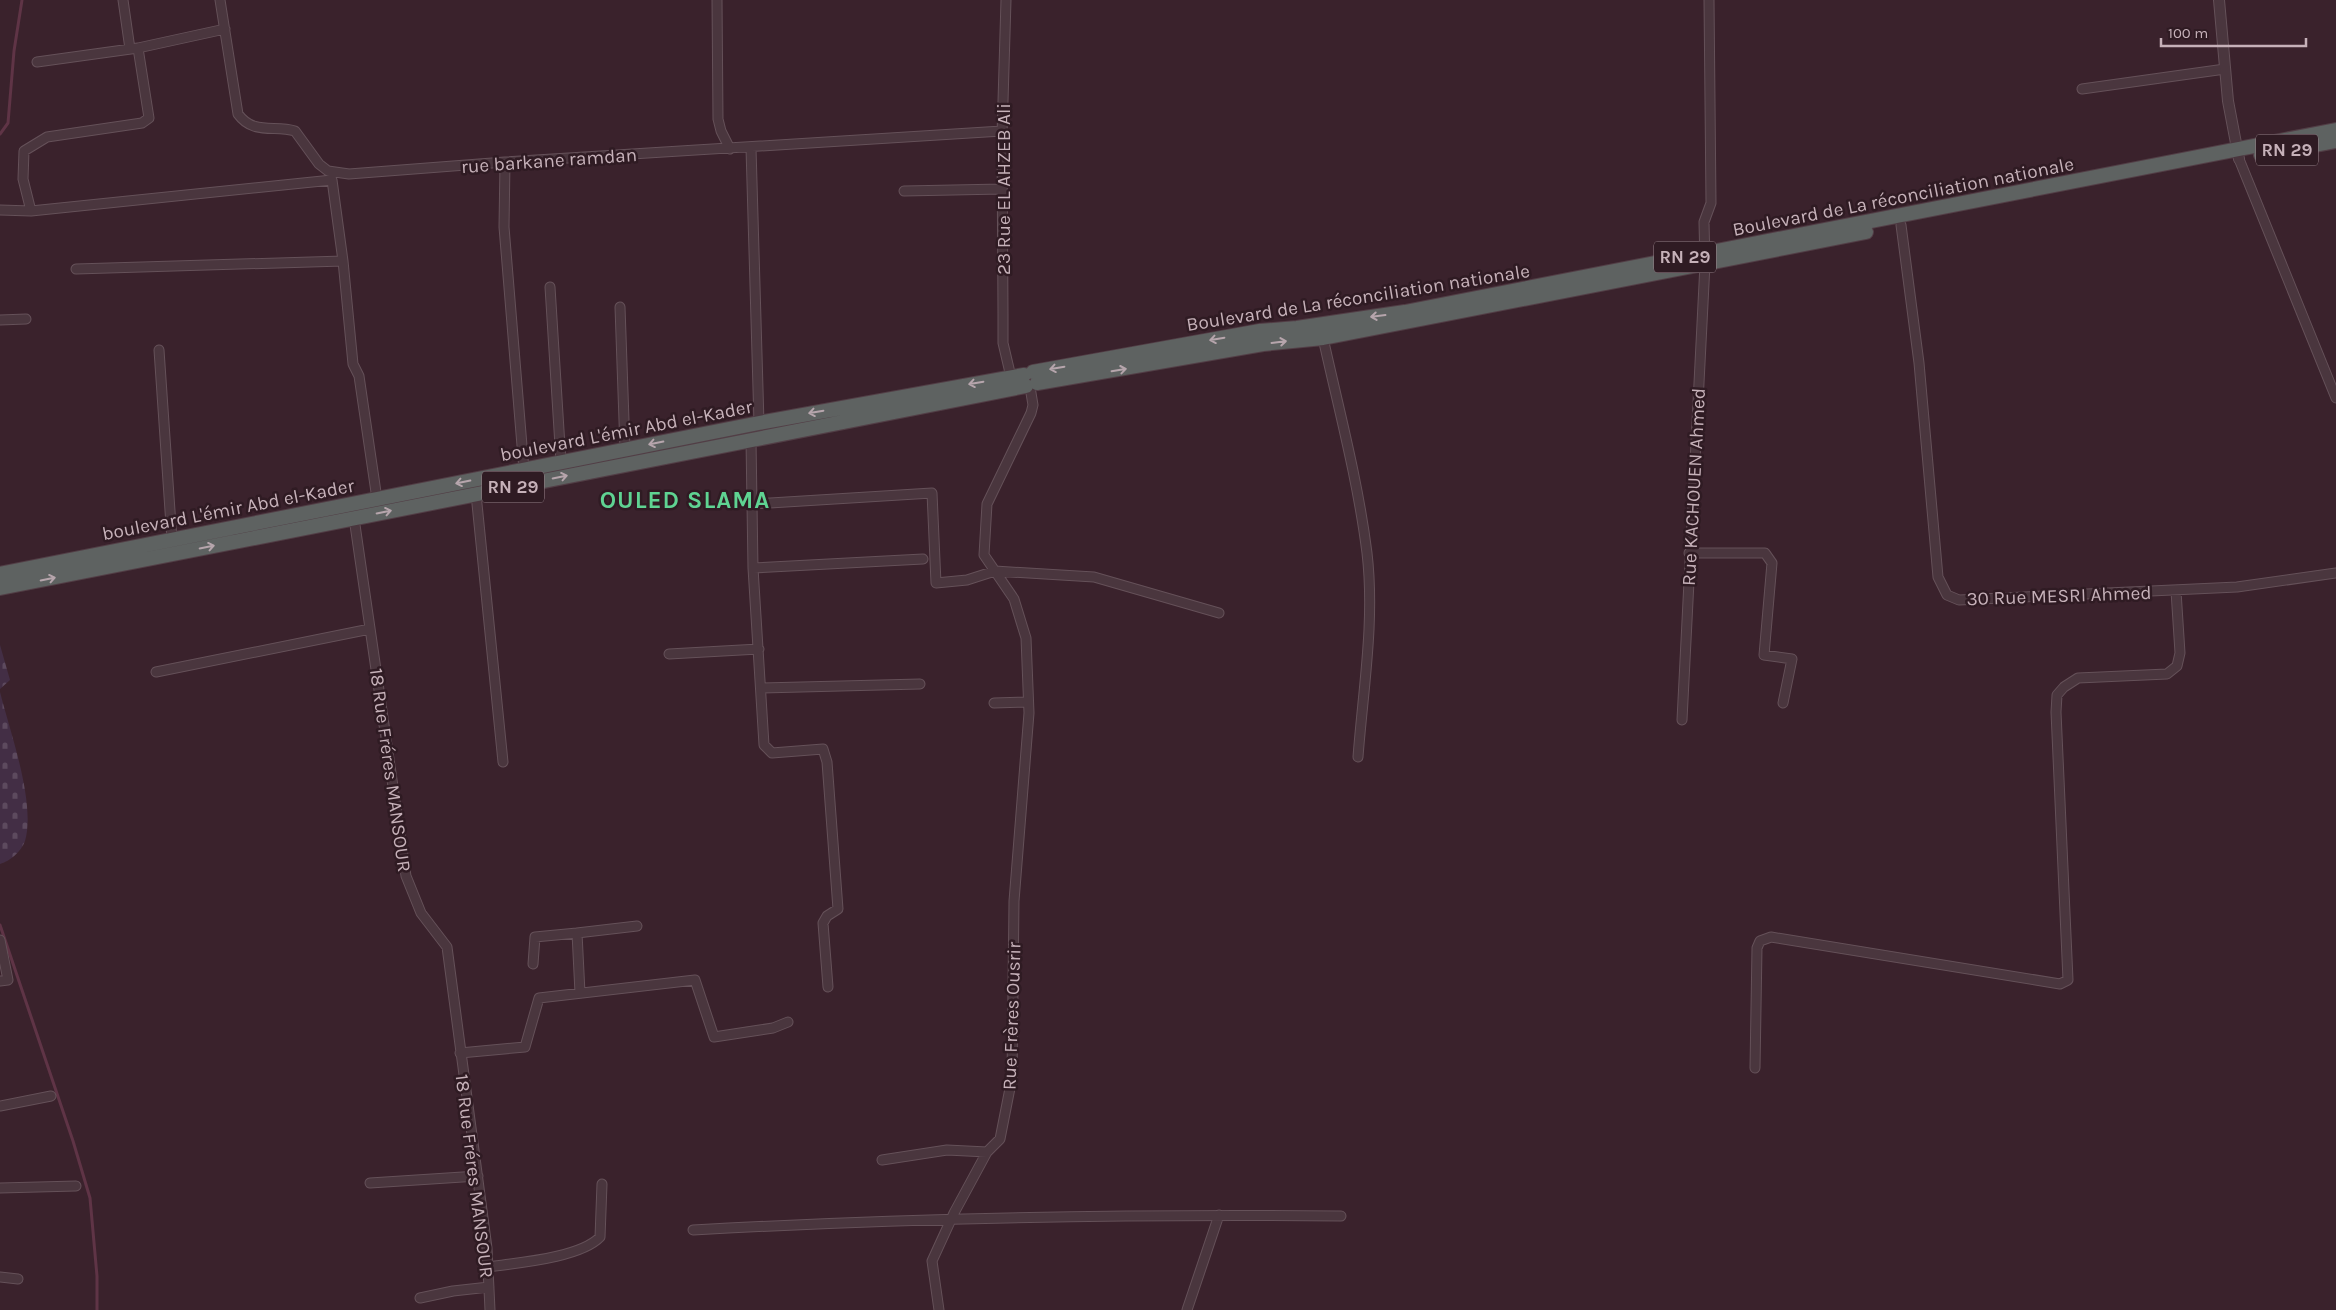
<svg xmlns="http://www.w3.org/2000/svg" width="2336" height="1310" font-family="Karla,sans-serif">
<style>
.cemetery{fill:url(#cemetery-stones)}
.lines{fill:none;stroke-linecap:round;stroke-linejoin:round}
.stream{stroke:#5f3446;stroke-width:3}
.minor-casing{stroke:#655159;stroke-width:11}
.tertiary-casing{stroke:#655159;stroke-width:12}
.trunk-casing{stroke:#523e46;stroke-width:16}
.minor{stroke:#4a363e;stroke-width:9}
.tertiary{stroke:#4a363e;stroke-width:10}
.trunk{stroke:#5e6261;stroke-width:14}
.oneway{stroke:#b6a5ac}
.labels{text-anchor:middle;stroke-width:5;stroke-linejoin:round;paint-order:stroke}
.shield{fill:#2f1b23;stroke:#99848c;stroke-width:1}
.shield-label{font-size:18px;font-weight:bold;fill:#c6b1b9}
.street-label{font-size:19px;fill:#c6b1b9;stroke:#2f1b23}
.district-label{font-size:24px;font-weight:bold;letter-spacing:1px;fill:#5fd392;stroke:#2f1b23}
</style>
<defs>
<pattern id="cemetery-stones" width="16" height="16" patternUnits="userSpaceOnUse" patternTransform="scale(1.25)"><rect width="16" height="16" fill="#432e45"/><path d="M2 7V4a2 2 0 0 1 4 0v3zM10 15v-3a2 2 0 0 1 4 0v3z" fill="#5d4a5e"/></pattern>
</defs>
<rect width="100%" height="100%" fill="#3a222c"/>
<path class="cemetery" d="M0,645l10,35 -10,9z
M0,692c10,40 36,111 25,149 -4,11 -15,20 -25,23z"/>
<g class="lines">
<path class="stream" d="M0,134l8,-11 6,-72 8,-51
M0,925l73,216 17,57 7,78v34"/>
<defs>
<path id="minor" d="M123,0l7,49
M220,0l18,114c15,21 36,11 57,17l24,33 9,7 21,3 156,-12 497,-31
M717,0l1,119 3,12 9,18
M1006,0l-4,135 1,179v29l8,34
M225,29l-87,19 11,70 -7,5 -95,14 -23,14 -1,28 8,32 301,-31 11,81 10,103 6,12 18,123
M37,62l101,-14
M2082,89l143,-20
M751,148l8,275
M2239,159l97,239
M505,162l-1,65 20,243
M904,191l98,-2
M0,210l31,1
M1901,225l18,138 19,214 9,18 12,5 278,-13 99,-14
M76,269l267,-8
M550,287l11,175
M620,307l5,142
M0,320l26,-1
M1323,338c16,72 35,143 44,215 8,68 -4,137 -9,204
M159,350l13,190
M751,440l2,128 11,177 8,8 51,-4 4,13 11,147 -11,7 -4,7 5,64
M476,494l27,268
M753,504l179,-11 4,90 31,-3 28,-9 99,6 125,36
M354,518l52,358 15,37 26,34 40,301 3,62
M1689,553h76l7,10 -8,92 28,4 -9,44
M753,568l170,-9
M669,654l90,-5
M156,672l214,-43
M762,688l158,-4
M994,703l34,-1
M1682,720l23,-456 -1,-42 7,-19 -2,-203
M0,940l8,40 -8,1
M533,964l2,-27 42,-4
M580,993l-3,-60 60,-7
M460,1053l65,-6 14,-49 156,-18 19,57 59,-9 15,-6
M1755,1068l2,-120 3,-7 11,-4 289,47 8,-4 -12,-268 1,-17 7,-8 14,-9 89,-4 10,-8 3,-13 -4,-62
M0,1106l51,-10
M882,1160l65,-10 40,2
M370,1183l108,-7
M0,1188l76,-2
M693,1230c216,-12 431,-16 648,-14
M488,1267c28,-4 92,-9 112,-30l2,-53
M0,1277l18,2
M420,1298l33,-7 36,-4
M939,1310l-7,-49 22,-48 33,-61 13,-13 12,-61 2,-177 15,-188 -3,-75 -12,-39 -30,-44 3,-51 44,-91 2,-8 -3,-18
M1187,1310l32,-95"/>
<path id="tertiary" d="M2219,0l9,101 11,58"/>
<path id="trunk" d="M2261,155l75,-14
M1033,372l227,-41 37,-3 108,-16 931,-182
M1037,383l226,-39 60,-6 543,-106
M0,574l759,-151 265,-48
M0,588l1026,-202"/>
</defs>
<use href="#minor" class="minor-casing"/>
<use href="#tertiary" class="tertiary-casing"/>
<use href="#trunk" class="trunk-casing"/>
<use href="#minor" class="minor"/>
<use href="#tertiary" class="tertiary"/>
<use href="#trunk" class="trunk"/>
</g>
<defs><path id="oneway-shaft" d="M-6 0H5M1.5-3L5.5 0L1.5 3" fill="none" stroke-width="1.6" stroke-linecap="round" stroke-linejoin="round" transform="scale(1.25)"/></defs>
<g class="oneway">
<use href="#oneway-shaft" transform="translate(1378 316) rotate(173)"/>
<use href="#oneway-shaft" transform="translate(1217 339) rotate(170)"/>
<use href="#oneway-shaft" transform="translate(1279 342) rotate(-7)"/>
<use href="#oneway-shaft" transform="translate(1057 368) rotate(170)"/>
<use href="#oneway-shaft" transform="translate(1119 370) rotate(-9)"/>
<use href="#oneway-shaft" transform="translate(976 383) rotate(170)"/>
<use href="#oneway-shaft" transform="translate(816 412) rotate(170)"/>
<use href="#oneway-shaft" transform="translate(656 443) rotate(169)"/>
<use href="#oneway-shaft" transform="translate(560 477) rotate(-11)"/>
<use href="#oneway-shaft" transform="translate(463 482) rotate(169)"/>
<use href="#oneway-shaft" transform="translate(384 512) rotate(-11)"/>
<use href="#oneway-shaft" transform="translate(207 547) rotate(-11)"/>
<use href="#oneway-shaft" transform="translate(48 579) rotate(-11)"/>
</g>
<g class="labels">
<g class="shield">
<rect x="2256" y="134.5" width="62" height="31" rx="4"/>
<rect x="1654" y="241.5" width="62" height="31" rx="4"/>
<rect x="482" y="471.5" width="62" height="31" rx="4"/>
</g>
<g class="shield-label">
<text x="2287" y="156">RN 29</text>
<text x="1685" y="263">RN 29</text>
<text x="513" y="493">RN 29</text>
</g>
<g class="street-label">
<text transform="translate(549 160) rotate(-4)" y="7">rue barkane ramdan</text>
<text transform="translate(1003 189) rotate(-90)" y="7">23 Rue EL AHZEB Ali</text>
<text transform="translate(1903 196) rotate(-11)" y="7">Boulevard de La réconciliation nationale</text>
<text transform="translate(1358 297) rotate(-9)" y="7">Boulevard de La réconciliation nationale</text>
<text transform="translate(626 430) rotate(-11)" y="7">boulevard L'émir Abd el-Kader</text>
<text transform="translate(1693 487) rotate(-87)" y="7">Rue KACHOUEN Ahmed</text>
<text transform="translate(228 509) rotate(-11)" y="7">boulevard L'émir Abd el-Kader</text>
<text transform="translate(2059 595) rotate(-2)" y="7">30 Rue MESRI Ahmed</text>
<text transform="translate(391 770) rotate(82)" y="7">18 Rue Fréres MANSOUR</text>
<text transform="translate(1011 1016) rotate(-88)" y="7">Rue Frères Ousrir</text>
<text transform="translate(475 1176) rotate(83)" y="7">18 Rue Fréres MANSOUR</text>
</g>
<g class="district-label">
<text x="685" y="508">OULED SLAMA</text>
</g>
</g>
<path d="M2161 38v8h145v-8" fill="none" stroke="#c6b1b9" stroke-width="2.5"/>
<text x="2168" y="38" font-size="15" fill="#c6b1b9" stroke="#2f1b23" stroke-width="4" paint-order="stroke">100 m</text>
</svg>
